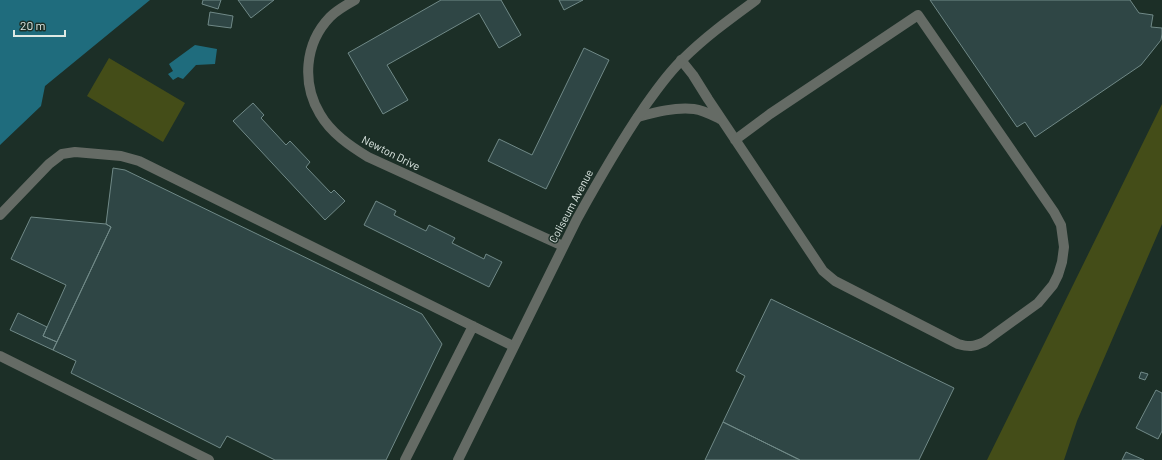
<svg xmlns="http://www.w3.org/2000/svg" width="1162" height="460" font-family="Barlow,sans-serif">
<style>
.green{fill:#444d18}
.water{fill:#1f6c7d}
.building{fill:#2f4645;stroke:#708987}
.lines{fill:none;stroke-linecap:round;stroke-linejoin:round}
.service{stroke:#656b65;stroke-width:10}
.minor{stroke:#656b65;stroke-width:10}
.labels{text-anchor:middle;stroke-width:3;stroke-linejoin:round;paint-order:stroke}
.street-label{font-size:11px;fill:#dee9e4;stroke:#1c2f27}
</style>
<rect width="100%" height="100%" fill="#1c2f27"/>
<path class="green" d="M109,58l76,45 -22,39 -76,-46z
M1162,104v120l-85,197 -13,39h-77z"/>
<path class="water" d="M0,0h150l-105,86 -4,20 -41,39z
M195,45l22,4 -2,15 -19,1 -13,14 -5,-2 -5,3 -5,-6 5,-3 -4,-7z"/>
<path class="building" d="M203,0h18l-3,9 -16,-5z
M238,0h36l-23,18z
M441,0h60l20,35 -22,13 -20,-35 -92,52 21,35 -25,14 -35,-61z
M559,0h24l-19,10z
M930,0h200l9,13 14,2 -2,12 11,1v6l-1,6 -20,25 -106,72 -10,-15 -8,5z
M210,12l23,4 -2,12 -23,-3z
M584,48l25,12 -63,129 -58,-28 11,-22 33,16z
M253,103l11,12 -3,3 25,27 4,-4 20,21 -4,5 25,26 3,-3 11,11 -20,19 -92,-99z
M113,168l12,2 297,144 20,30 -56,116h-111l-48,-24 -7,12 -149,-75 5,-12 -23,-11 58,-123 -5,-3z
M376,201l20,10 -2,4 32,16 3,-6 26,13 -3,5 32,16 2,-5 16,8 -13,25 -125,-62z
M31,217l75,7 5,3 -54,115 -14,-6 23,-51 -55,-26z
M771,299l183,89 -35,72h-119l-77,-38 22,-46 -9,-5z
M18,313l29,14 -4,9 14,6 -4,8 -43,-20z
M1141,372l7,2 -3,6 -6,-2z
M1156,390l6,3v38l-4,8 -22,-11z
M723,422l77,38h-95z
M1126,452l18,8h-22z"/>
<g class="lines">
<path class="service" d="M681,60l12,15 15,24 115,172 12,10 123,63c11,3 15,3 26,-2l54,-39 15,-18 5,-10 4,-13 2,-15 -3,-22 -7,-13 -136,-197 -148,99 -35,26
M638,117c18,-5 37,-10 56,-8 9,1 18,6 26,10
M0,215l49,-51 13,-10 13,-2 46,4 18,5 374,185
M0,356l209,104
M405,460l68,-134"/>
<path class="minor" d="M355,0c-9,5 -18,10 -25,17 -26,27 -28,67 -10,97 11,19 30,32 48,43l195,89
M458,460l119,-241c21,-38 42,-75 66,-110 12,-17 24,-35 40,-50 22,-22 47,-40 73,-59"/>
</g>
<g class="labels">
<g class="street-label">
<text transform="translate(391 153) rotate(27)" y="4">Newton Drive</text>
<text transform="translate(571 206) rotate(-62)" y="4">Coliseum Avenue</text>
</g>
</g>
<path d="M14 30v6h51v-6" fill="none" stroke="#dee9e4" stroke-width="2"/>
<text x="20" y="30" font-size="12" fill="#dee9e4" stroke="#1c2f27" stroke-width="3" paint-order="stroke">20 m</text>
</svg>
